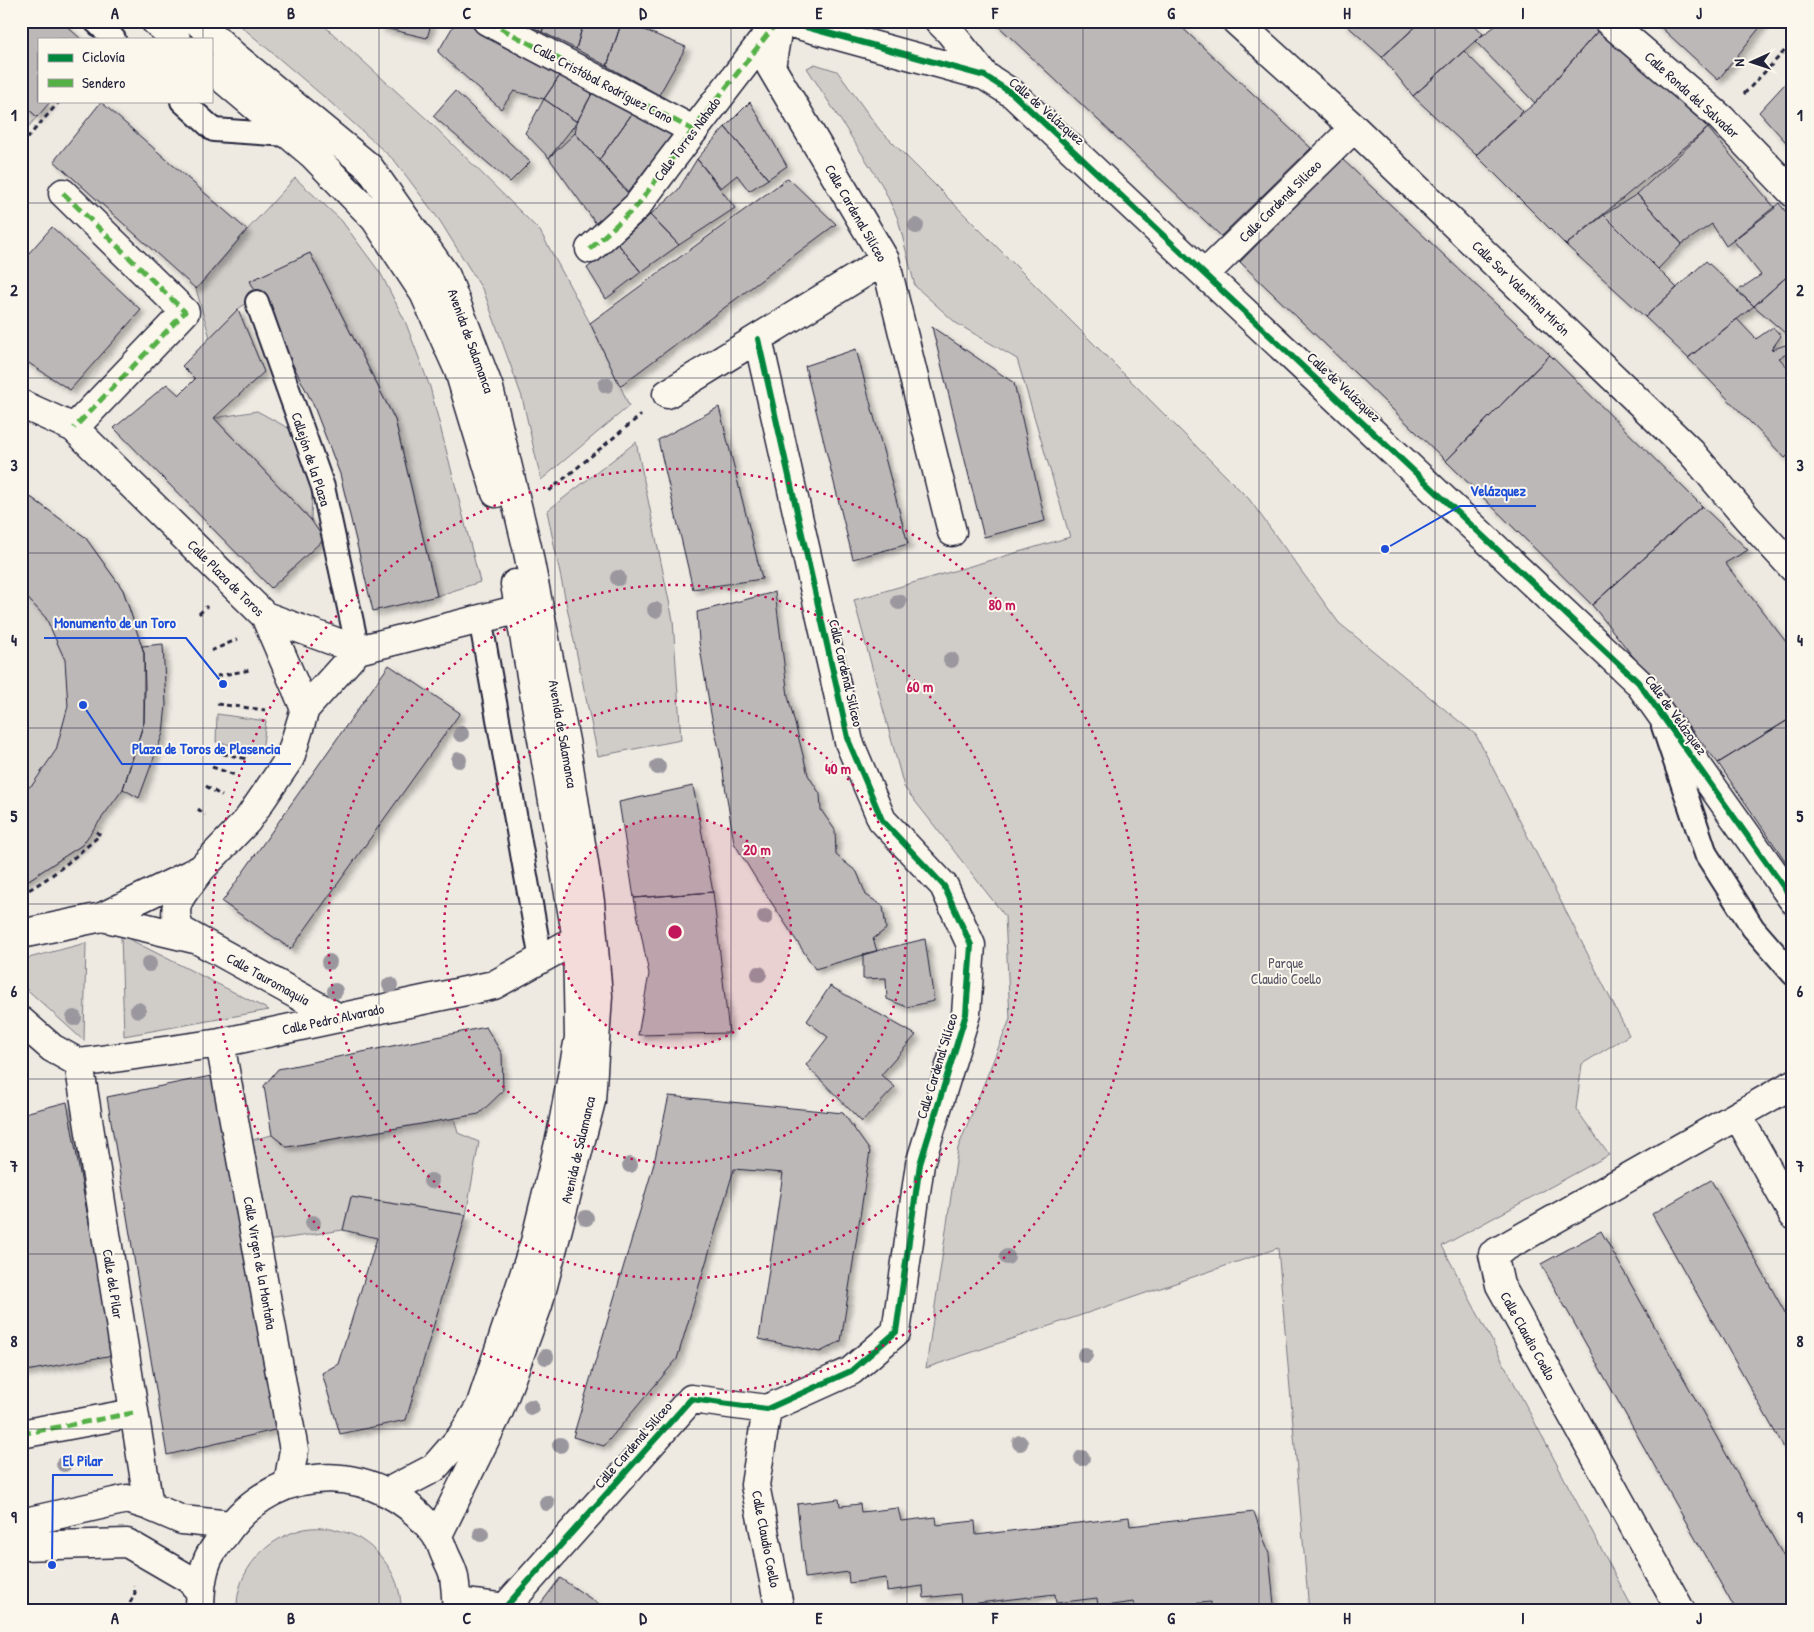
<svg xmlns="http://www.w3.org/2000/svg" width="1814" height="1632" font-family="'Patrick Hand',sans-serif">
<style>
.green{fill:#d0cdc9;stroke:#797882}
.building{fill:#bcb8b8;stroke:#22223b;filter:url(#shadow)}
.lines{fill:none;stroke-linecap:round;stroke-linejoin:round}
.service-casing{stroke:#22223b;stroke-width:26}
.pedestrian-casing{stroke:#22223b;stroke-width:31}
.minor-casing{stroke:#22223b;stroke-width:31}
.secondary-casing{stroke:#22223b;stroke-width:31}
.path{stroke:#22223b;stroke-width:3;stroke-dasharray:5 4;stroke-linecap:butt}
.service{stroke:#fbf7ec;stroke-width:22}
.pedestrian{stroke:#fbf7ec;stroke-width:28}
.minor{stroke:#fbf7ec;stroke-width:28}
.secondary{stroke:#fbf7ec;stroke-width:28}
.quiet{stroke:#55b146;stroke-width:5;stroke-dasharray:10 5;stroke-linecap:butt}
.cycleway-casing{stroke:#fbf7ec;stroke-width:9}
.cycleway{stroke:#00873e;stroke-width:6}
.tree{fill:#9a989e}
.grid{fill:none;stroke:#22223b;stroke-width:1;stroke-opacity:0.55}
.ring{fill:none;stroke:#c2185b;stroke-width:2.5;stroke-dasharray:2.5 5}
.labels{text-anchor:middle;stroke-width:4;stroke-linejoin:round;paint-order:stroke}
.street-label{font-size:14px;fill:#22223b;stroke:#fbf7ec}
.park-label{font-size:14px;fill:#565566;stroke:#fbf7ec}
.centre{fill:#c2185b;stroke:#fbf7ec;stroke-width:2.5}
.ring-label{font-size:15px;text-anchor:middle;font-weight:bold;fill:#c2185b;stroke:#fbf7ec;stroke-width:4;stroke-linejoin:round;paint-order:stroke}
.leader{fill:none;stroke:#1d4ed8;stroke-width:2}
.callout-dot{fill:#1d4ed8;stroke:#fbf7ec;stroke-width:2}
.callout-label{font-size:15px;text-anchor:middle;font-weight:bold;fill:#1d4ed8;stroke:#fbf7ec;stroke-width:4;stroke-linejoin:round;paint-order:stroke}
.neatline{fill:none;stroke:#22223b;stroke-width:2}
.grid-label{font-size:16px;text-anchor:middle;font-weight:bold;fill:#22223b}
</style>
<defs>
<filter id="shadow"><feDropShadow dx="4.5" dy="4.5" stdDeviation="2.5" flood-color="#0004"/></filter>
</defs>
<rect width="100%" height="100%" fill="#eeeae2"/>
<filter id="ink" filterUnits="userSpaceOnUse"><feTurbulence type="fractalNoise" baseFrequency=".02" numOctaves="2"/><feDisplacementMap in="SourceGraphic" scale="10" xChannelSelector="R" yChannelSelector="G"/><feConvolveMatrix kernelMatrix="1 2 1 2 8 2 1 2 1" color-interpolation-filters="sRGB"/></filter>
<g filter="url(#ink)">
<path class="green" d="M235,21h84l111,101 110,109 50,92 30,62 9,21 -88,74 -19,-83 -38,-105 -44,-71 -45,-60 -65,-59z
M815,64l22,7 42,58 370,370 90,124 137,112 153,300 -47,29 -6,45 33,46 -167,91 191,363 -2,2h-322l-31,-363 -352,120 32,-220 52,-129 -5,-103 -101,-129 -50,-187 216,-63 -53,-178 -61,-36 -41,-37 -17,-67 -16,-34 -75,-117z
M21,102l16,15 -16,18z
M295,178l46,42 40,54 24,47 25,66 50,195 -43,14 -42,-176 -85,-167 -59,28 7,14 -20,14 -28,29 -14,-49 51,-59z
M257,411l33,18 17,40 5,24 -1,27 -97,-102z
M636,442l37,178 8,120 -83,16 -51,-245z
M21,494l11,4 53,39 38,53 21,63 1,35 -63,157 -61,40z
M217,714l49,7 -4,30 -46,-9z
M121,935l148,75 -145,26z
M86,943l-2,98 -63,-57v-24z
M454,1118l4,15 21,9 -13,73 -115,-18 -8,33 -76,11 -15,-101 20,-5 15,12z
M331,1528c9,3 19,5 26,9 27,16 45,43 44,74h-164c-2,-40 29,-73 67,-82 8,-2 19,-1 27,-1z"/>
<path class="building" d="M21,21h40l20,18h-42v62h12l-14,16 -16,-15z
M381,21h51l-5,17 -47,-11z
M456,21h10l99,47 -21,31 -30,-8 -13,18 -63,-57z
M522,21h24l-4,11z
M546,21h38l-8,28 -34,-17z
M584,21h38l-15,45 -31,-17z
M622,21l64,26 -27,48 -52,-29z
M993,21h182l136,127 -90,88z
M1342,21h80l-40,36z
M1422,21h49l12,13 -70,62 -31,-39z
M1502,21h96l5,4 -68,78 -60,-62z
M1654,21h111l-47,59z
M1603,25l105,103 -142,117 -90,-90 43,-39 16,-13z
M1464,51l59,60 -47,44 -63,-59z
M565,68l30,20 -18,34 -33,-23z
M1793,75v75l-34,-38z
M595,88l39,23 -35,49 -24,-27 2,-11z
M455,91l75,71 -20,20 -77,-66z
M544,99l33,23 -28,36 -24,-25z
M101,102l146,128 -51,59 -142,-128z
M750,102l37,64 -19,13 -43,-52z
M634,111l38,24 -44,57 -29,-32z
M725,127l43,52 -19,12 -12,-16 -16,13 -24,-29z
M1708,128l67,80 -49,38 -14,-22 -30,20 -45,-50z
M575,133l58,66 -36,26 -48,-67z
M1341,158l209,197 -104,106 -206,-199z
M697,159l38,49 -56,37 -29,-30 28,-25z
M788,178l48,46 -216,162 -30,-63z
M1637,194l45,50 -24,25 -54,-54z
M1779,203l14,18v50l-39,35 -17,-15 24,-16 -28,-35z
M650,215l29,30 -38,27 -23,-28z
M1604,215l73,73 -32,29 -79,-72z
M52,227l89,83 -71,80 -49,-32v-96z
M618,244l23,28 -35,27 -19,-31z
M310,253l85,167 42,176 -64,15 -33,-137 -27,-70 -63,-123z
M1706,261l48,45 -66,52 -43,-41z
M1793,271v69l-39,-34z
M238,309l26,63 -50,46 97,102 13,19 -53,49 -157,-160 53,-44 12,11 16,-16 -13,-13z
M1737,319l19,20 17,-12 8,9 -10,14 17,-6 5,4v3l-14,7 14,15v78l-8,7 -97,-100z
M932,327l82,56 31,138 -61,16z
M856,349l52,195 -55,15 -48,-193z
M1550,355l152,151 -110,99 -146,-144z
M719,407l43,172 -69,10 -35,-149z
M21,494l11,4 53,39 38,53 21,63 1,35 -1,34 -21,67 -41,56 -61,40v-92l12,-9 23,-34 12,-44 -3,-46 -19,-42 -25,-27z
M1702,506l46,44 -23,13 68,88v66l-75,46 -126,-158z
M775,592l13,104 20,79 12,19 1,16 14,20 1,25 21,17 9,23 17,11 3,23 -13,10 4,12 -62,18 -59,-90 -22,-36 -14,-90 -9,-39 -12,-72 -2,-30z
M163,644l3,61 -3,28 -24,65 -16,-9 21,-67v-69l-2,-7z
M389,665l71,48 -169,236 -69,-47z
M1793,717v155l-75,-109z
M693,786l20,106 -79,6 -15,-96z
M713,892l16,141 -91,2 11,-61 -15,-76z
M925,939l9,62 -27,6 -20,-8 -1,-21 -23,1v-25z
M830,986l86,49 -35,40 14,12 -33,35 -56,-57 22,-28 -21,-16z
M486,1027l16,27 1,37 -24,23 -192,33 -15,-12 -8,-49 14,-17z
M216,1075l63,354 -112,26 -60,-358z
M669,1096l174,17 27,38 -29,190 -21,11 -61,-13 24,-166 -49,-4 -57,190 -73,87 -31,-9 80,-270z
M67,1102l46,253 -92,17v-258z
M1711,1180l82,147v137l-141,-250z
M351,1197l115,18 -60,205 -66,14 -18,-61 16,-9 39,-126 -34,-8z
M1601,1231l192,342v38h-57l-195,-347z
M839,1499l1,7 20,-2 1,8 37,-4 3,13 35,-4 1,8 38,-4 1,14 153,-18 1,9 124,-14 15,42 5,51 -63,6v-9l-75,7 -3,-7 -35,5 -1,-9 -41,5 -1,-9 -94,11 -1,-11 -36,4 -1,-12 -36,5 -1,-13 -37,5 -1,-11 -43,6 -8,-74z
M560,1578l49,33h-74z"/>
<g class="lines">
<defs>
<path id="service" d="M95,21l19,18
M182,101l32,29 74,5
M257,302l66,185 35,163
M480,618l61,342
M1663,726l43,128 47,74 40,46"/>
<path id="pedestrian" d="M487,21l206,109"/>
<path id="minor" d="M779,21l-8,46 114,193 67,272
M784,21l201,55 28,18 625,588 155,218
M939,21l11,11 35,44
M1236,21l118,107 337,324 56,66 46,50
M1608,21l113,97 72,75
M63,193l122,119 -111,116
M590,249l47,-43 32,-43 108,-141
M1205,274l149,-146
M667,394l218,-134
M21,404l53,24 191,188 40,93 -15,49 -43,63 -46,48 -99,48 -81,17
M265,616l93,34
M305,709l53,-59 162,-41
M199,872c-16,22 -30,30 -19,58l159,88
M102,917l92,22
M21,1021l31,27 27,15
M220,1043l74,407 -6,34
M79,1063l141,-20 274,-58 83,-46
M79,1063l70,443
M1738,1116l55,99
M767,1409l-12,76 25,126
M21,1434l112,-21
M21,1523l106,-24 22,7 33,14 49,5
M21,1546l106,-3 62,36 11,12
M457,1602l49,6
M502,1611l189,-212 76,10 84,-38 45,-39 24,-168 46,-150 5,-69 -27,-59 -62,-66 -33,-78 -91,-403
M1681,1611l-181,-326 -7,-31 300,-170"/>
<path id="secondary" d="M155,21l21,18
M197,21l36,34 136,112 77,109 43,112 38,159 38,194 25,161 8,94 -7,105 -53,204 -39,106 -62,126
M211,69l102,86 62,64 49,74 35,78 37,122
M388,1492l46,-24 27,-31 19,-30 55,-165 26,-107 18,-97 -2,-99 -62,-355
M200,1611c0,-18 1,-36 8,-52 4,-9 11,-17 17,-25 53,-77 158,-72 211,1 4,5 6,12 8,17 3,8 9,17 10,25 2,11 2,23 3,34"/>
</defs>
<use href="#service" class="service-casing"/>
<use href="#pedestrian" class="pedestrian-casing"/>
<use href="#minor" class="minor-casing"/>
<use href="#secondary" class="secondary-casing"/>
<path class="path" d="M1744,94l49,-52
M21,145l39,-44
M21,484l4,1
M549,491l92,-76
M199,614l8,-8
M211,651l27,-12
M217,676l33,-6
M217,704l48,6
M214,752l34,7
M212,767l26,9
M206,786l16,10
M198,809l7,6
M21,894c30,-15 54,-37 79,-59l-7,-6
M126,1611l9,-18 -1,-7"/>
<use href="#service" class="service"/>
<use href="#pedestrian" class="pedestrian"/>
<use href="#minor" class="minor"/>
<use href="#secondary" class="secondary"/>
<path class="quiet" d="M487,21l206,109
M63,193l122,119 -111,116
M590,249l47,-43 56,-76 85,-109
M21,1434l112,-21"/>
<defs>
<path id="cycleway" d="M784,21l201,55 28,18 625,588 155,218
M502,1611l189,-212 76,10 84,-38 45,-39 24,-168 46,-150 5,-69 -27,-59 -62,-66 -33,-78 -91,-403"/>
</defs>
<use href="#cycleway" class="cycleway-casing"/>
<use href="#cycleway" class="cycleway"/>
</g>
<g class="tree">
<circle cx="916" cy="226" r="8"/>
<circle cx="606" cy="385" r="8"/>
<circle cx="618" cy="578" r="8"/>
<circle cx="899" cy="602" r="8"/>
<circle cx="655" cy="610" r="8"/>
<circle cx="951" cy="660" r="8"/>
<circle cx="461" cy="734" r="8"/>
<circle cx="459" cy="760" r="8"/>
<circle cx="658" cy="767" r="8"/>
<circle cx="765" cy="917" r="8"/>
<circle cx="329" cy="962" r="8"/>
<circle cx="149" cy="964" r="8"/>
<circle cx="759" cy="974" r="8"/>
<circle cx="390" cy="985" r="8"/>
<circle cx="335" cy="991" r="8"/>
<circle cx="138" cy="1010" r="8"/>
<circle cx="74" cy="1018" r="8"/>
<circle cx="630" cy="1165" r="8"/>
<circle cx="431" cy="1181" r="8"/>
<circle cx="586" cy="1218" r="8"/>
<circle cx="313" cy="1223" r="8"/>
<circle cx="1007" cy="1257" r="8"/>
<circle cx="1085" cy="1355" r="8"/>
<circle cx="546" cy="1357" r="8"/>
<circle cx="531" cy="1407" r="8"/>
<circle cx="1020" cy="1443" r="8"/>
<circle cx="560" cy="1445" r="8"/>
<circle cx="1082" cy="1458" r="8"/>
<circle cx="64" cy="1464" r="8"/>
<circle cx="547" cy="1503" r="8"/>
<circle cx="481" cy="1534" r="8"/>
</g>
</g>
<path class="grid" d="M203,21v18M379,21v1590M555,21v1590M731,21v1590M907,21v1590M1083,21v1590M1259,21v1590M1435,21v1590M1611,21v1590M203,101v1510M21,203h1772M21,378h1772M21,553h1772M21,728h1772M21,904h1772M21,1079h1772M21,1254h1772M21,1429h1772"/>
<circle cx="675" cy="932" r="116" fill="#c2185b" fill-opacity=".12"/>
<g class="ring">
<circle cx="675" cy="932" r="116"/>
<circle cx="675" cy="932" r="231"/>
<circle cx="675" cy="932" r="347"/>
<circle cx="675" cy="932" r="463"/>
</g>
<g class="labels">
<g class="street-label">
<text transform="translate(603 83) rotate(28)" y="5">Calle Cristóbal Rodríguez Cano</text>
<text transform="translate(1692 95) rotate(42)" y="5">Calle Ronda del Salvador</text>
<text transform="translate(1047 111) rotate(41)" y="5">Calle de Velázquez</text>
<text transform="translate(687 139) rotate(-53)" y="5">Calle Torres Nahado</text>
<text transform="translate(1280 201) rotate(-45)" y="5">Calle Cardenal Siliceo</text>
<text transform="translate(856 213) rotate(60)" y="5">Calle Cardenal Silíceo</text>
<text transform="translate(1521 288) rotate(44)" y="5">Calle Sor Valentina Mirón</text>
<text transform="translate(471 341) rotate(70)" y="5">Avenida de Salamanca</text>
<text transform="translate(1344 387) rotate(43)" y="5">Calle de Velázquez</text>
<text transform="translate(311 459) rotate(72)" y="5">Callejón de la Plaza</text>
<text transform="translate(226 578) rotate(45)" y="5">Calle Plaza de Toros</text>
<text transform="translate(846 673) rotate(77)" y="5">Calle Cardenal Silíceo</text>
<text transform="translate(1676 715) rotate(54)" y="5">Calle de Velázquez</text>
<text transform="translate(563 734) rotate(80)" y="5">Avenida de Salamanca</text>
<text transform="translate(268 979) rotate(29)" y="5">Calle Tauromaquia</text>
<text transform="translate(333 1019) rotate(-12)" y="5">Calle Pedro Alvarado</text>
<text transform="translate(937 1066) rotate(-73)" y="5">Calle Cardenal Silíceo</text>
<text transform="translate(578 1150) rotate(-77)" y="5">Avenida de Salamanca</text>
<text transform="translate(260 1263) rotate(80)" y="5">Calle Virgen de la Montaña</text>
<text transform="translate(113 1284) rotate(81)" y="5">Calle del Pilar</text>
<text transform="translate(1528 1336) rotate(61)" y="5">Calle Claudio Coello</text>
<text transform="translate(633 1445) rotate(-49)" y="5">Calle Cardenal Silíceo</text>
<text transform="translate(766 1539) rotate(79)" y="5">Calle Claudio Coello</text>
</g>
<g class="park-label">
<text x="1286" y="968">Parque<tspan x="1286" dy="16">Claudio Coello</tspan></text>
</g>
</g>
<circle cx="675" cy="932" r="8" class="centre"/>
<g class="ring-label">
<text x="1002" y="610">80 m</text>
<text x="920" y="692">60 m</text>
<text x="838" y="774">40 m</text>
<text x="757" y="855">20 m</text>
</g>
<path class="leader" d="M1385 549L1460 506H1536M223 684L186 638H44M83 705L122 764H291M52 1565L53 1475H113"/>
<g class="callout-dot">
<circle cx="1385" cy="549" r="5"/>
<circle cx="223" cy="684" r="5"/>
<circle cx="83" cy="705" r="5"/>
<circle cx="52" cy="1565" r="5"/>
</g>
<g class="callout-label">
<text x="1498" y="496">Velázquez</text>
<text x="115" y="628">Monumento de un Toro</text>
<text x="206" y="754">Plaza de Toros de Plasencia</text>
<text x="83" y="1466">El Pilar</text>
</g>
<rect width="1814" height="1632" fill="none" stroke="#fbf7ec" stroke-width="55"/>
<rect x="38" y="38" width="175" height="65" fill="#fbf7ec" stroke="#a4a2a5"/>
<rect x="48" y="54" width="25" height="8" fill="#00873e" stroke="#a4a2a5"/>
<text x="82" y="62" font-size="15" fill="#22223b">Ciclovía</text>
<rect x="48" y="79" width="25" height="8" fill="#55b146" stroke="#a4a2a5"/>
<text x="82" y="88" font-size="15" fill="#22223b">Sendero</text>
<g transform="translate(1752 62) rotate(267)" stroke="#fbf7ec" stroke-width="4" paint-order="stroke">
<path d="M0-4L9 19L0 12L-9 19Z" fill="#22223b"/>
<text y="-8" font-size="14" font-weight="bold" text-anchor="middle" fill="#22223b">N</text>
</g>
<rect x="28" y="28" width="1758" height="1576" class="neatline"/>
<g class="grid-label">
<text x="115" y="19">A</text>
<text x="291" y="19">B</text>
<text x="467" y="19">C</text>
<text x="643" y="19">D</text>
<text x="819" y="19">E</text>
<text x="995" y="19">F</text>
<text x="1171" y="19">G</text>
<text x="1347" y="19">H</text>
<text x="1523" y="19">I</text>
<text x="1699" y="19">J</text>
<text x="14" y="121">1</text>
<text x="1800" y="121">1</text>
<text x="14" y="296">2</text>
<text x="1800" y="296">2</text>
<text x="14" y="471">3</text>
<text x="1800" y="471">3</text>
<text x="14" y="646">4</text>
<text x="1800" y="646">4</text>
<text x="14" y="822">5</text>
<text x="1800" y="822">5</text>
<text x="14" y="997">6</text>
<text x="1800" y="997">6</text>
<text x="14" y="1172">7</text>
<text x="1800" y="1172">7</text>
<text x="14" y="1347">8</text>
<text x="1800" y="1347">8</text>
<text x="14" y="1523">9</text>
<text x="1800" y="1523">9</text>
<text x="115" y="1624">A</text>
<text x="291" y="1624">B</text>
<text x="467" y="1624">C</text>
<text x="643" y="1624">D</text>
<text x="819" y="1624">E</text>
<text x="995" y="1624">F</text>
<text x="1171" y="1624">G</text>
<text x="1347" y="1624">H</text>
<text x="1523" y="1624">I</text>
<text x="1699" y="1624">J</text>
</g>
</svg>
